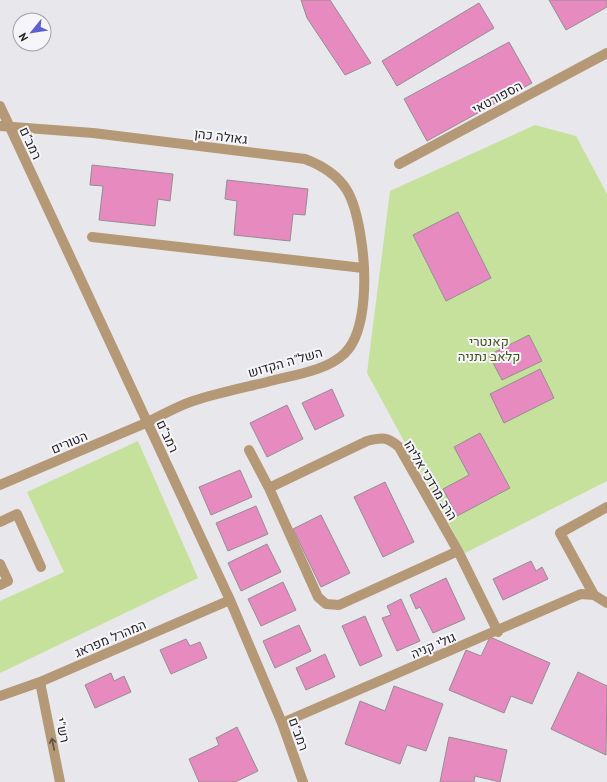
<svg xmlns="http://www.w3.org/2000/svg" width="607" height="782" font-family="'PT Sans',Heebo,sans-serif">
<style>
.green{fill:#c5e19c}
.building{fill:#e78abf;stroke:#938e91}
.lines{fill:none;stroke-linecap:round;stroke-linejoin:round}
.minor{stroke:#b59876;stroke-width:10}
.oneway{stroke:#5d5245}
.labels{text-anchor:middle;stroke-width:4;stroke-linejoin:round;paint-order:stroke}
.street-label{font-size:13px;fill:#232324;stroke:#f5f5fa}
.park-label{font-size:13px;fill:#405613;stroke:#f5f5fa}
</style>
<rect width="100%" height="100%" fill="#e8e7ec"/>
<path class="green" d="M535,125l41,11 31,58v287l-142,72 -98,-180 23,-182z
M138,441l60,137 -198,95v-72l64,-29 -37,-80z"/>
<path class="building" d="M301,0h29l41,63 -26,12 -38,-57z
M549,0h58v7l-41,23z
M479,3l15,25 -97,58 -15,-25z
M509,42l23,41 -105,58 -23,-42z
M92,165l81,9 -3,27 -12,-2 -3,27 -56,-6 4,-34 -13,-1z
M227,180l81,9 -3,26 -12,-1 -3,27 -56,-6 3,-34 -12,-2z
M458,212l33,66 -45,23 -33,-66z
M529,335l13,26 -40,19 -13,-25z
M540,369l14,29 -50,25 -14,-29z
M332,389l12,27 -29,14 -13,-27z
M287,405l16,34 -36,18 -17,-34z
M480,433l30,55 -53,28 -14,-27 26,-14 -15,-28z
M240,470l12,27 -41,18 -12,-28z
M385,482l29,60 -31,15 -29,-60z
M256,506l12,28 -40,17 -12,-28z
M321,515l29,58 -29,14 -28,-58z
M267,544l14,28 -40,19 -13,-28z
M531,561l5,10 6,-4 6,12 -45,21 -10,-21z
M446,578l19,41 -32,14 -13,-26 -4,2 -6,-14z
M283,582l13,28 -35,16 -13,-27z
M401,599l19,42 -23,10 -15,-33 9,-3 -4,-9z
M365,616l17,40 -22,10 -18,-40z
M299,625l12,26 -36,17 -12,-27z
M490,637l60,26 -18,41 -21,-8 -7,17 -55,-23 17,-40 15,6z
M186,639l4,7 10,-4 7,16 -36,16 -11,-24z
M325,654l10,23 -29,13 -10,-22z
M578,672l29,14 -1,69 -55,-26z
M111,673l3,8 10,-5 7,16 -36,16 -10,-23z
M394,686l49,18 -17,47 -19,-6 -7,19 -55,-20 15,-43 25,10z
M237,727l21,44 -23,11h-36l-10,-23 30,-14 -3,-7z
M449,737l58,13 -7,32 -25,-6 -1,6h-34z"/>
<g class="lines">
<path class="minor" d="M0,106l230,494 52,123 21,59
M0,126l93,7 212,26c42,16 50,39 56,80 5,31 7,91 -16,114 -20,19 -53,22 -78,29 -25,6 -50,11 -74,19 -18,6 -34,16 -52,24 -47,20 -94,40 -141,60
M399,164l208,-111
M92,237l271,31
M249,450l20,38 49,109 8,7 13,1 119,-54
M269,488l98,-47c15,-4 21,-4 32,6l59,104 40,81
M0,522l17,-8 24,53
M0,564l8,17 -8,4
M594,595l-34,-62 47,-26
M40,682l20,100
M0,696l40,-14 190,-82
M282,723l299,-129 13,1 13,8"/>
</g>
<defs><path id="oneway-shaft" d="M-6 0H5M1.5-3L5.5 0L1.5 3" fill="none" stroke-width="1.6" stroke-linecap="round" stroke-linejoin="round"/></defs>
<use class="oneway" href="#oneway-shaft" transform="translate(53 744) rotate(-102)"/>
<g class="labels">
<g class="street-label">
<text transform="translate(497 97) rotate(-28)" y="5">הספורטאי</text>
<text transform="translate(221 136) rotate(7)" y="5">גאולה כהן</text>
<text transform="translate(31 143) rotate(65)" y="5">רמב"ם</text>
<text transform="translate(285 362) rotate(-16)" y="5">השל"ה הקדוש</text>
<text transform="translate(168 436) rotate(65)" y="5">רמב"ם</text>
<text transform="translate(69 442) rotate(-23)" y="5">הטורים</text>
<text transform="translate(431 480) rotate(59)" y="5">הרב מרדכי אליהו</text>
<text transform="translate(110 638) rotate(-23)" y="5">המהרל מפראג</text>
<text transform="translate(433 645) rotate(-23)" y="5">גולי קניה</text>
<text transform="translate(63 730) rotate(78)" y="5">רש"י</text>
<text transform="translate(299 734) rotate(70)" y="5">רמב"ם</text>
</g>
<g class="park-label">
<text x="489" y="346">קאנטרי<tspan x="489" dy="15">קלאב נתניה</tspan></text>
</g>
</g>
<g transform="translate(32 32) rotate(240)"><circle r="19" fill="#f5f5fa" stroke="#a1a1a4"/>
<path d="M0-3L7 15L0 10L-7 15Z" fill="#5b60d7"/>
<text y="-6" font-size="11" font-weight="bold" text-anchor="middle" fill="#232324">N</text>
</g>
</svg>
